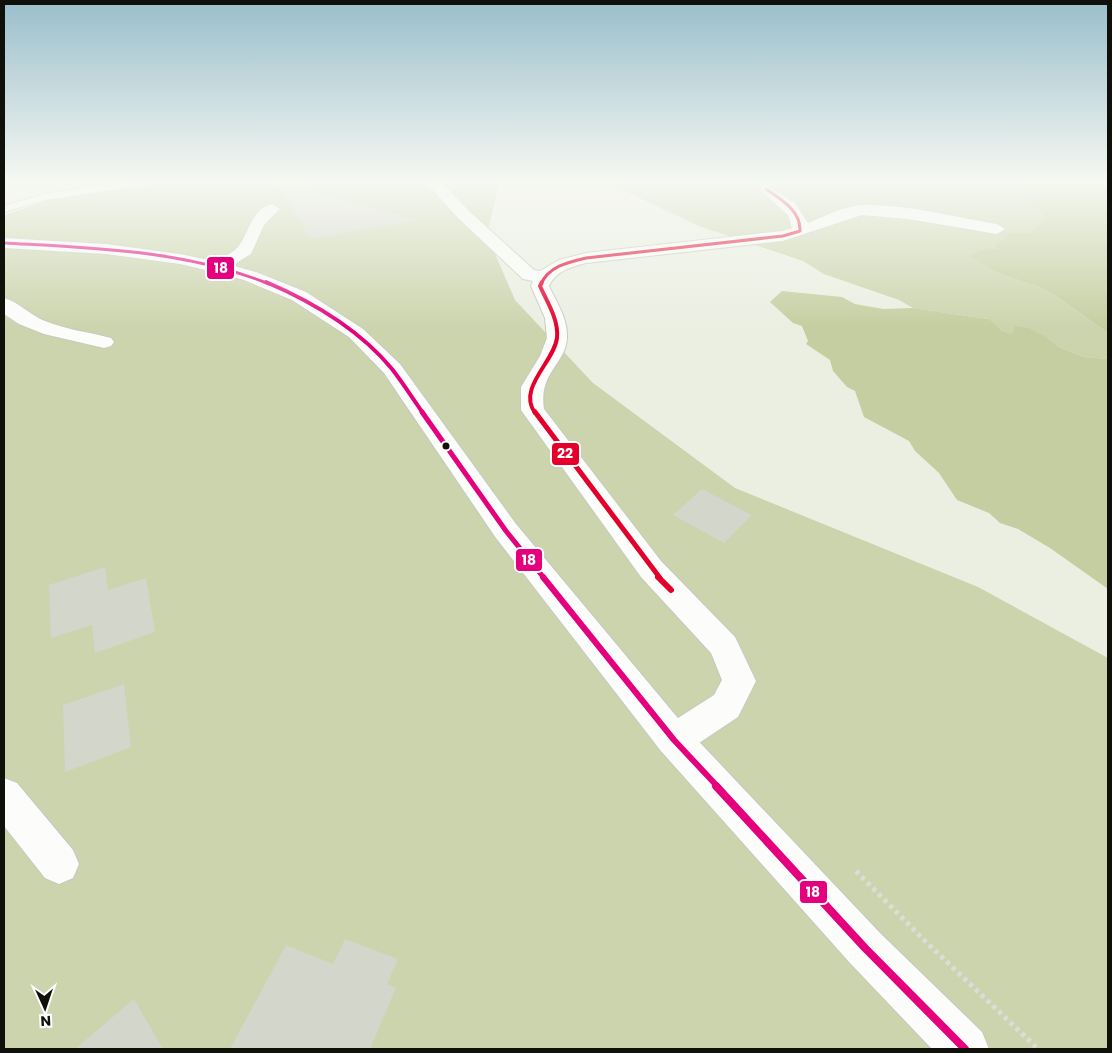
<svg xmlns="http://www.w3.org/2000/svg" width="1112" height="1053" font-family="Poppins,sans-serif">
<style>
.forest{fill:#cbd4ad}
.water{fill:#c4cea0}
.building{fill:#d3d6cb}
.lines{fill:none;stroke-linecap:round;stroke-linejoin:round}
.service-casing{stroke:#c6cabf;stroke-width:2}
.minor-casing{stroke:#c6cabf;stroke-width:2}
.secondary-casing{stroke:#c6cabf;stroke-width:2}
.path{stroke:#dcddd9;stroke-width:5;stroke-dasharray:4 4;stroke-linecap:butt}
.service{fill:#fcfdfb;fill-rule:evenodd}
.minor{fill:#fcfdfb;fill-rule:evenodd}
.secondary{fill:#fcfdfb;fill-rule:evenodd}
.bus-1-far4-casing{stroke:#fff;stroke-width:5.5}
.bus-1-far3-casing{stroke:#fff;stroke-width:6}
.bus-1-far2-casing{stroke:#fff;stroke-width:9}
.bus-1-far1-casing{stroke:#fff;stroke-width:10}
.bus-1-casing{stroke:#fff;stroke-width:11}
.bus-2-far3-casing{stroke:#fff;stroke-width:5.5}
.bus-2-far2-casing{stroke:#fff;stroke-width:6}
.bus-2-far1-casing{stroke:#fff;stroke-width:9}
.bus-2-casing{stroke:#fff;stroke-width:10}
.bus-1-far4{stroke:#e5007d;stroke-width:3}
.bus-1-far3{stroke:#e5007d;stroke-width:4}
.bus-1-far2{stroke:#e5007d;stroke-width:5}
.bus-1-far1{stroke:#e5007d;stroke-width:6}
.bus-1{stroke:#e5007d;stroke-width:8}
.bus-2-far3{stroke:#e4002b;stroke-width:3}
.bus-2-far2{stroke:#e4002b;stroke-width:4}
.bus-2-far1{stroke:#e4002b;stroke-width:5}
.bus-2{stroke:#e4002b;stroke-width:6}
.bus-dot{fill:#0f1009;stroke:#fff;stroke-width:2}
.line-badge{stroke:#fff;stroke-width:2}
.badge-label{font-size:14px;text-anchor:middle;font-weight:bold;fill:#fff}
</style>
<rect width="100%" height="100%" fill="#ebefe2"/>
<path class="forest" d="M95,181h427l-24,6 -11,48 28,65 78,83 142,105 243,99 130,71v391h-1104v-834l84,-28z
M603,181h416l5,3 -1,1 -6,-1 29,32 -17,18 -31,8 3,9 33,34 19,9 55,39v26l-24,-2 -25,-10 -11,-9 -41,-4 -19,-15 -75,-11 -14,-8 -75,-26 -21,-13 -104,-35z"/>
<path class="water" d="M1019,181h81l8,10v142l-55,-39 -19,-9 -37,-13 -26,-15v-3l19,-6 10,2 -4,-4 1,-4 9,-2 -3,-3 4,-4 22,1 16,-17c-2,-2 -3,-5 -5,-7 -3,-5 -17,-7 -17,-19l-7,-7 7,1z
M782,291l60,6 13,7 28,5 30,-1 75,11c11,6 13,15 25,15l2,-8 13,2 20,10 11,9 25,10 24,2v230l-58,-41 -32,-19 -18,-6 -11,-10 -32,-13 -18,-27 -24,-22 -6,-10 -45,-24 -9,-26 -8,-4 -14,-16 -3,-11 -24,-16 2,-3 -6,-15 -9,-3 -23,-21z"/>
<path class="building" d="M278,183l140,37 -108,19z
M702,489l50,26 -28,28 -51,-28z
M105,567l3,23 38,-12 9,54 -60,21 -3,-28 -41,13 -2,-53z
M124,684l7,63 -66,25 -2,-67z
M345,939l53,20 -11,25 9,4 -26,61h-140l56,-104 47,19z
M134,999l29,50h-88z"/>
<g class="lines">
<defs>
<path id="service" d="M129,181h27l-5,3 -106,16 -41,12v-6l40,-12z"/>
<path id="minor" d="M425,181h15l30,31 64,58 6,1 19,-11 27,-7 196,-22 10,-3 -4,-13 -29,-26 7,-4 29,18 13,20c17,-7 36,-17 55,-18 44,-1 91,12 134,19l8,5 -8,5 -89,-15 -46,-4 -79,26 -197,22c-15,4 -30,8 -37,23 7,15 17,30 18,47 2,31 -29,37 -23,76l117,152 74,76 21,44 -18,36 -51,34 -13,5 -13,-5 -5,-11 5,-11 53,-34 8,-15 -11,-27 -70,-76 -120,-167v-23l19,-31 7,-18 -2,-20 -14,-32 2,-5 -10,-2 -65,-61z
M272,204l8,5 -16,16 -13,29 -28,17h-12l-3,-4 3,-4c8,-4 21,-9 27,-16 12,-15 12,-37 34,-43z
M4,298c15,4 27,18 41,23 22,9 44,11 66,17l3,4 -3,4 -7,2 -60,-14 -25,-10 -15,-10z
M4,778l13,5 56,67 6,14 -6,14 -14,6 -14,-6 -41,-52z"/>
<path id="secondary" d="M4,238l102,6 74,10 43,9 33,9 50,20 57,37 37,35 116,160 171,205 193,204 102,99 7,17h-57l-82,-86 -189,-212 -165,-213 -112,-165 -35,-36 -57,-37 -48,-20 -30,-8 -34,-8 -74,-10 -102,-6z"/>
</defs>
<use href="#service" class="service-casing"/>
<use href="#minor" class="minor-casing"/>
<use href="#secondary" class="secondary-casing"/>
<path class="path" d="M856,871l68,69 114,109"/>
<use href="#service" class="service"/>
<use href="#minor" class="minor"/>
<use href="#secondary" class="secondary"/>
<defs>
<path id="bus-1-far4" d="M4,243c88,5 182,7 265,41"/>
<path id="bus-1-far3" d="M266,282c47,20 93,47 126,87 11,14 21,30 31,44"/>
<path id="bus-1-far2" d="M422,412l84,119 38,47"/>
<path id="bus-1-far1" d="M543,577l131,163 44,47"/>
<path id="bus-1" d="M716,786l149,162 100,101"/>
<path id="bus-2-far3" d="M541,284c8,-18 28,-22 45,-26l197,-22 17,-5c1,-20 -19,-32 -34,-42"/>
<path id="bus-2-far2" d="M535,413c-18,-25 19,-51 22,-75 2,-18 -10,-36 -17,-52l2,-4"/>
<path id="bus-2-far1" d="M535,412l125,166"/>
<path id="bus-2" d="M658,577l13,13"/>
</defs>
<use href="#bus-1-far4" class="bus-1-far4-casing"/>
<use href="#bus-1-far3" class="bus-1-far3-casing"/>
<use href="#bus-1-far2" class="bus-1-far2-casing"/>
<use href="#bus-1-far1" class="bus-1-far1-casing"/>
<use href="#bus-1" class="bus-1-casing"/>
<use href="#bus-2-far3" class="bus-2-far3-casing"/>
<use href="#bus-2-far2" class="bus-2-far2-casing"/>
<use href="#bus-2-far1" class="bus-2-far1-casing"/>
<use href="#bus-2" class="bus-2-casing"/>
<use href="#bus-1-far4" class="bus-1-far4"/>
<use href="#bus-1-far3" class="bus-1-far3"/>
<use href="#bus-1-far2" class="bus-1-far2"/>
<use href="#bus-1-far1" class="bus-1-far1"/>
<use href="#bus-1" class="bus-1"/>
<use href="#bus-2-far3" class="bus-2-far3"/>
<use href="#bus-2-far2" class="bus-2-far2"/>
<use href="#bus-2-far1" class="bus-2-far1"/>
<use href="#bus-2" class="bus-2"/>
</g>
<linearGradient id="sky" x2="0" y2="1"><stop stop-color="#99becb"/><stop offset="0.55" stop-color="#f6f8f2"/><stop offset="1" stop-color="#f6f8f2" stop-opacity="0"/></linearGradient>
<rect width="1112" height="329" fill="url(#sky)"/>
<circle class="bus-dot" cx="446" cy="446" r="4.5"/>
<g class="line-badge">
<rect x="206" y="256" width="29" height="24" rx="5" fill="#e5007d"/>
<rect x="551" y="442" width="29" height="24" rx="5" fill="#e4002b"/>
<rect x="515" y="548" width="28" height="24" rx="5" fill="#e5007d"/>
<rect x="799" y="880" width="29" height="24" rx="5" fill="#e5007d"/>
</g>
<g class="badge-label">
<text x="221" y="273">18</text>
<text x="565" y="458">22</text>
<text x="529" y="565">18</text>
<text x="813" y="897">18</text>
</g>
<rect width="1112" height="1053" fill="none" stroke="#0f1009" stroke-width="10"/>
<g transform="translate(45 1008) rotate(177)" stroke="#ffffff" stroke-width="4" paint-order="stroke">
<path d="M0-4L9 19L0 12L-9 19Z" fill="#0f1009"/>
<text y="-8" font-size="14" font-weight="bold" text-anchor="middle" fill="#0f1009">N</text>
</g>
</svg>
